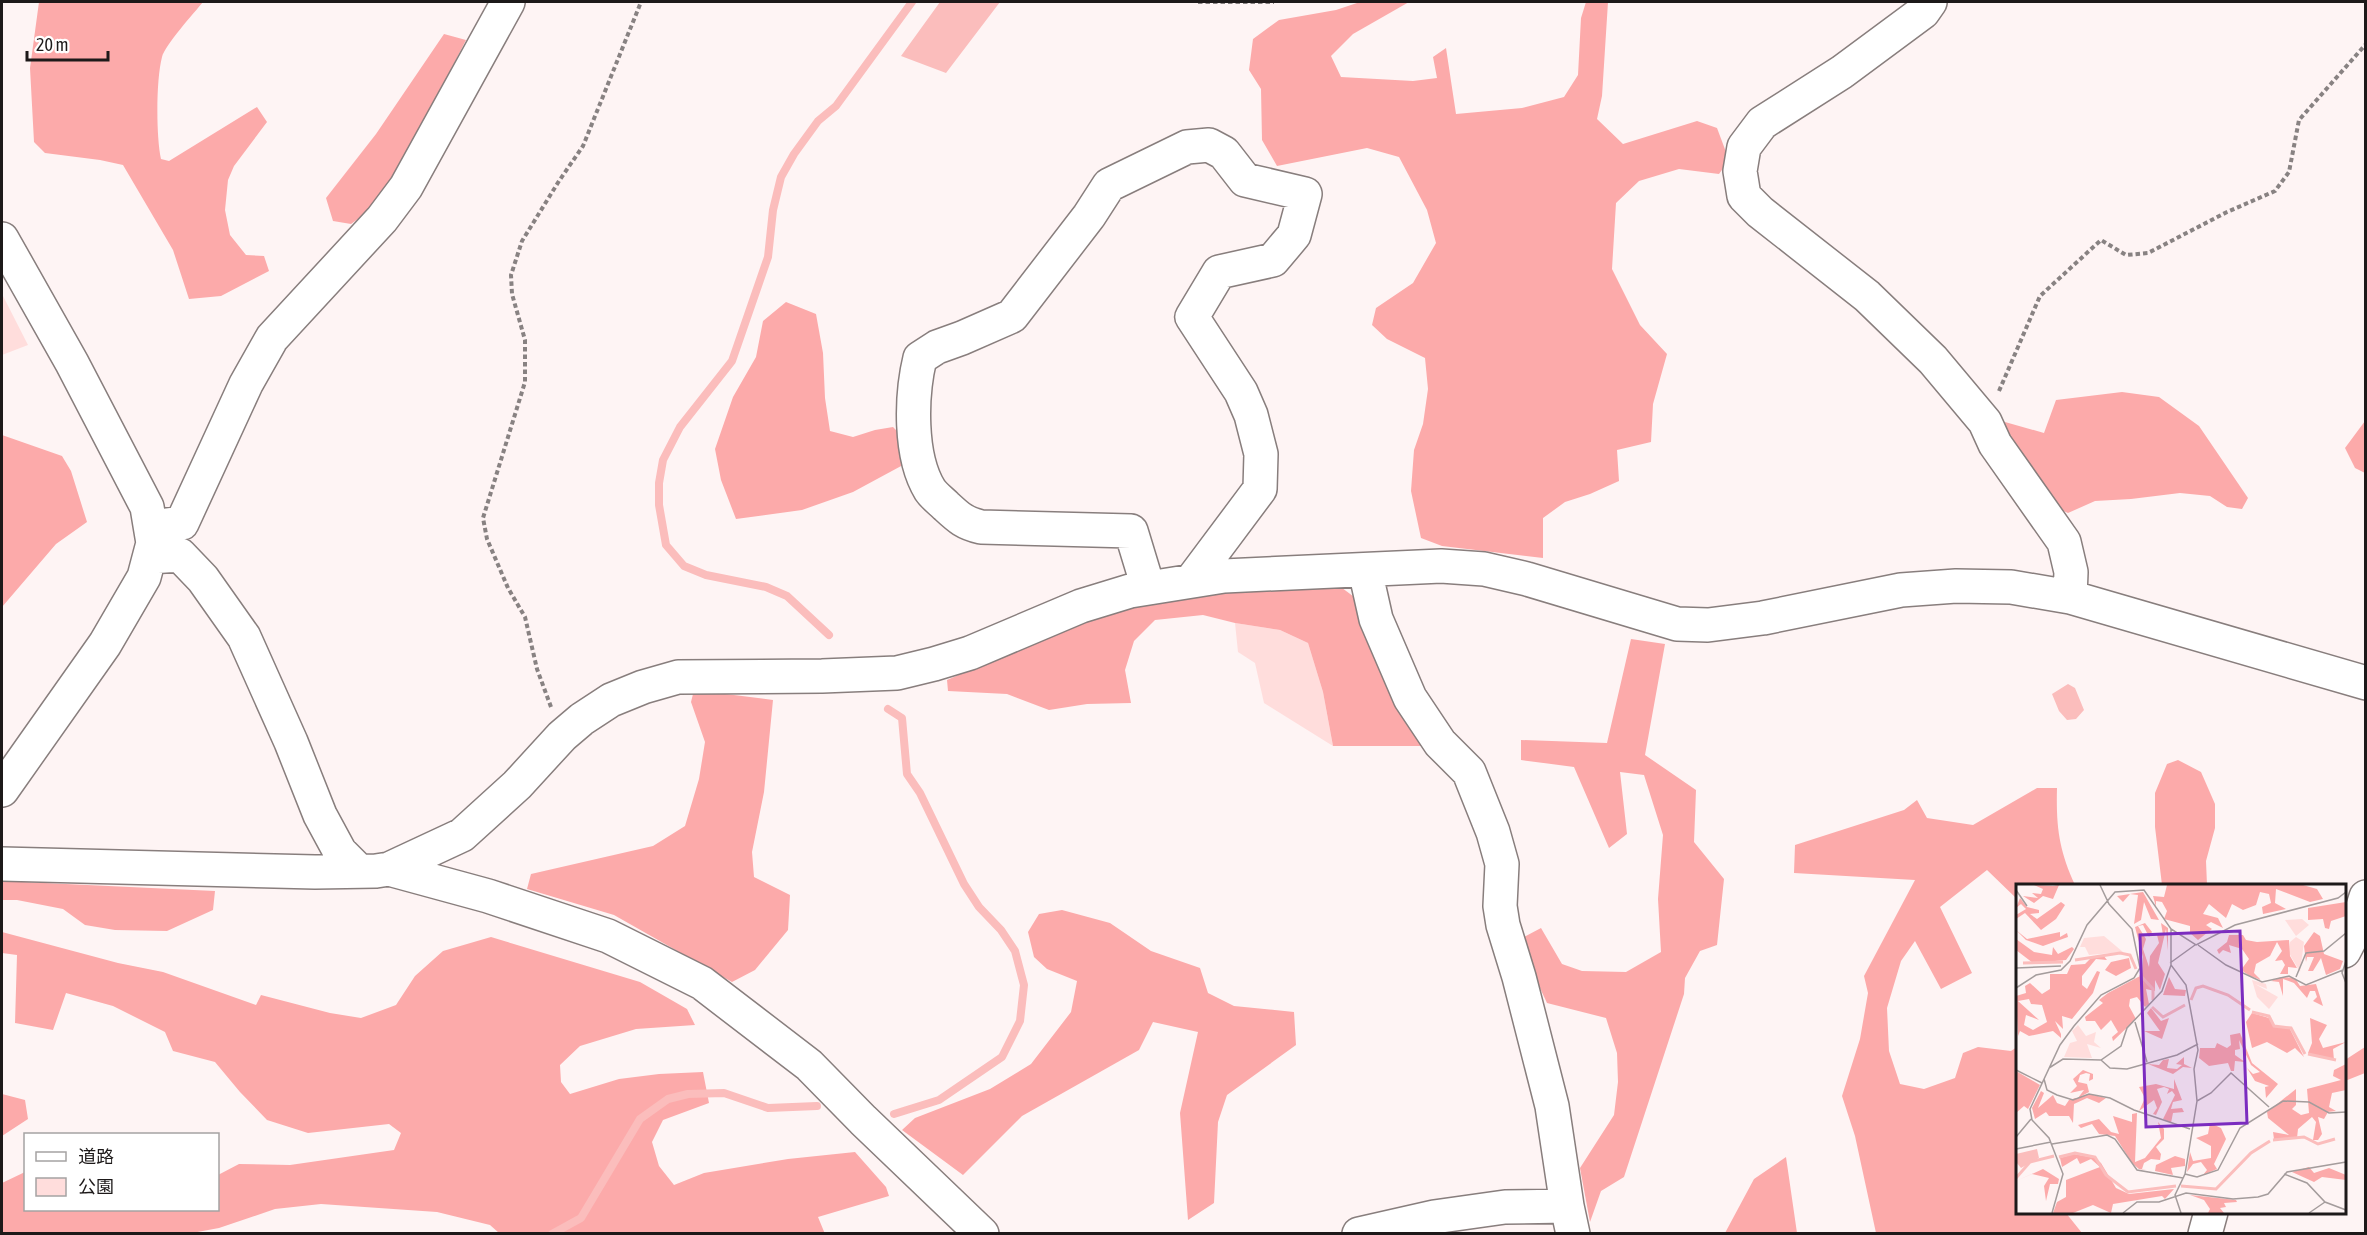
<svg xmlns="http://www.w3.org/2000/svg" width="2367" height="1235" font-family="'Asap Condensed','Noto Sans JP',sans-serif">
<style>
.green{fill:#ffdddc}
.forest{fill:#fcaaaa}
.water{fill:#fbbdbc}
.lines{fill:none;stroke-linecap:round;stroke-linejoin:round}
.stream{stroke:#fbbdbc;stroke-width:8}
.minor-casing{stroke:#887e7d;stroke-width:36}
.path{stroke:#888282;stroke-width:4;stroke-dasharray:4.5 3;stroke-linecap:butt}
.minor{stroke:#fff;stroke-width:33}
.inset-river{fill:none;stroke:#fbbdbc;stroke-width:3}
.inset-road{fill:none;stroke:#a49c9c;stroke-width:1.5}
.view{fill:#7b2cbf;fill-opacity:0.15;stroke:#7b2cbf;stroke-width:3}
.inset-edge{fill:none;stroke:#1d1919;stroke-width:3}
</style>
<rect width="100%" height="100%" fill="#fef4f4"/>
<path class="green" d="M2,294l26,51 -26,10z
M1235,623l45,7 28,13 15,49 10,54 -69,-43 -9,-40 -17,-11z"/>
<path class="forest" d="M39,2h164c-9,11 -38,43 -41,55 -6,23 -6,79 -1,102l8,2 88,-54 10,15 -33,44 -6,14 -3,30 5,25 16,20 18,1 5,15 -48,25 -32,3 -16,-49 -50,-85 -23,-5 -55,-7 -11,-11 -4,-74z
M1360,2h49l-56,32 -22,22 10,21 72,4 24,-3 -4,-21 13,-9 10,66 66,-6 42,-11 14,-22 3,-57 5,-16h22l-6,94 -5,23 26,25 74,-23 20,7 12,32 -10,14 -40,-5 -40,12 -23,22 -4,66 28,56 27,29 -14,50 -2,38 -34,8 2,31 -29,13 -25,8 -22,16v40l-101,-12 -21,-8 -10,-47 3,-41 9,-26 5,-35 -3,-31 -38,-19 -15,-14 4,-17 37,-25 23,-40 -9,-33 -28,-53 -32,-9 -90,18 -15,-26 -1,-51 -12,-19 4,-31 26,-19 57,-10z
M444,34l22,6 -44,86 -34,60 -19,25 -18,13 -18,-3 -7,-23 50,-64z
M786,302l30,12 7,39 2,45 5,33 23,6 22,-7 18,-3 11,11 -1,27 -50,27 -51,18 -66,9 -15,-39 -6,-31 18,-52 23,-40 7,-36z
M2122,392l37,5 40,29 49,72 -6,11 -15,-2 -17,-11 -30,-3 -49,6 -36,2 -27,12 -18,-8 -44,-62 -1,-21 39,11 12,-33z
M2365,421v52l-10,-5 -10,-20z
M2,435l60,21 9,15 16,51 -31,22 -54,63z
M1338,585l23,17 31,98 30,46h-89l-10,-54 -15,-49 -28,-13 -45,-7 -32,-8 -48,5 -21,21 -9,29 6,33 -44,1 -38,6 -42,-16 -59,-3 -1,-11 135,-59 51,-19 57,-8z
M1631,639l34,5 -20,111 51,35 -2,52 30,37 -7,66 -17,6 -15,27 -1,16 -60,183 -23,14 -11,31 -10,-54 34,-53 4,-33 -1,-29 -11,-35 -59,-15 -14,-30 -11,-35 19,-10 21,36 20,7 44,1 35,-20 -3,-53 5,-64 -19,-60 -24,-3 7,62 -18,14 -35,-81 -53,-7v-20l86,3z
M694,690l79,10 -9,92 -12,60 2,25 36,18 -2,35 -33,40 -23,12 -118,-67 -87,-26 4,-15 122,-28 32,-20 14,-47 6,-37 -14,-40z
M2178,760l23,12 14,32v24l-9,33 1,24h-45l-7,-58v-34l12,-29z
M2037,788h20c-1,39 2,62 18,97l-57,1 -1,13 -30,-29 -47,37 32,66 -31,16 -26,-48 -14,20 -14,47 2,43 11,33 24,5 31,-11 8,-25 15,-6 33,4 6,-4 1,165 48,1 16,20h-206l-21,-97 -13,-40 18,-57 8,-46 -4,-17 51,-96 -121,-7 1,-28 109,-35 13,-10 10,18 46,7z
M2,881l213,10 -2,19 -46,21 -52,-1 -30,-5 -22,-16 -46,-9h-15z
M1062,910l48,13 41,28 49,17 8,25 26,13 60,6 2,33 -69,50 -9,27 -4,81 -26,17 -8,-107 18,-81 -45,-10 -14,28 -117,66 -59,59 -61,-45 13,-12 75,-29 41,-25 40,-52 6,-31 -30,-12 -13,-12 -6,-25 11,-18z
M2,932l116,31 45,9 93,33 5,-10 69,18 31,5 35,-13 19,-29 28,-25 48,-14 149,45 47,27 8,16 -59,4 -56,17 -20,19 1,17 9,12 49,-15 40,-5 44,-2 6,31 -46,17 -11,22 7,24 15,19 30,-12 84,-14 67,-7 31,35 3,9 -71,21 7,17 -326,-1 -9,-8 -53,-13 -116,-8 -46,5 -56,19 -27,5h-190v-50l23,-11 1,38h192v-35l21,-11 51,1 104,-15 7,-17 -12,-9 -81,9 -41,-13 -27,-28 -25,-30 -42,-11 -8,-19 -52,-26 -47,-13 -13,37 -38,-7 2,-68 -15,-2z
M2365,1047v26l-20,8v-21z
M2,1094l23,6 3,19 -26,17z
M1786,1157l11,76h-72l29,-54z"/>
<path class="water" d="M940,2h60l-54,71 -45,-17z
M2068,684l7,4 9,22 -8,9 -9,1 -8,-9 -7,-17z"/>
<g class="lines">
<path class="stream" d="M829,635l-42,-39 -21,-9 -60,-12 -22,-9 -18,-21 -7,-40v-22l4,-23 17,-33 52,-66 36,-104 5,-47 8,-33 13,-23 24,-33 18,-15 76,-104
M888,709l14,9 5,56 13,19 44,91 15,23 22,23 14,21 9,34 -4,36 -18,36 -63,43 -45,14
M552,1234l29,-16 59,-99 28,-20 20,-5 36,-1 44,15 49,-2"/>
<defs>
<path id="minor" d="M1930,2l-7,10 -81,60 -80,51 -18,24 -4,24 4,25 16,16 107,84 66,64 52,62 10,22 69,98 7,30 -1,25
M2,239l70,124 75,144 6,36 -9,34 -39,67 -103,146
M151,527l31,-4 64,-139 26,-46 110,-119 24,-32 102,-185
M150,557l30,-2 23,24 41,58 47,105 29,73 20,37 19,19
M1365,570l11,49 34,79 30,45 29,29 24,60 9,32 -2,42 3,19 16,52 33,129 15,100 6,28
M1148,587l-17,-56 -150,-4c-17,-4 -22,-9 -35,-21 -5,-5 -12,-10 -16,-16 -21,-34 -19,-95 -10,-132l17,-11 25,-9 50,-22 77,-100 20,-31 78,-38 22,-2 15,8 21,27 60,14 -11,41 -21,25 -54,12 -27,45 49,75 10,23 10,39 -1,35 -68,91
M2,864l313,8 61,-1 13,-2 73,-34 55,-50 45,-49 20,-17 29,-19 32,-13 35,-10 144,-1 75,-3 37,-9 36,-11 111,-47 49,-15 94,-15 217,-10 43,3 43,10 150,45 31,1 55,-7 138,-28 55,-4 55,1 59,10 296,86
M389,869l99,27 120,40 94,47 107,82 54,55 119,114
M2344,951l12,-23 10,-31
M1359,1234l75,-17 71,-10 62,-1
M2205,1234l6,-22"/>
</defs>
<use href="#minor" class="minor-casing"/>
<path class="path" d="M1198,2h76
M1999,391l41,-95 61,-56 25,15 22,-2 79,-41 48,-21 14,-19 10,-52 67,-76
M551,707l-14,-38 -12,-52 -17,-29 -21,-49 -4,-21 42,-136v-42l-13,-46 -1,-19 11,-34 37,-60 24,-35 58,-144"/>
<use href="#minor" class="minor"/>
</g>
<g transform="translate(2016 884)">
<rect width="330" height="330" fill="#fef4f4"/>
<path d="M286,35l7,6 -13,11 -11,-16zM88,52l19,16 -34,3 -4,-8h-5l4,-9zM280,53l8,5 -4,30 -11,-19 1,-11zM236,96l14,4 1,5 -12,-5 23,13 -9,12 -12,-12zM62,141l8,11 10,-4 -2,10 7,6 -14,-4 5,14 -28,-1 6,-14 7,-2 -5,-10z" fill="#ffdddc"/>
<path d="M18,1l19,1 6,-1 -6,14 -10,-3 -9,7 -11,-7 15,2 -6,-5 9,1 2,-5zM151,1h136l14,4 6,10 -13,3 -34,-13 -1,14 11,6 -23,5 -1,-7 9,-4 -2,-9 -9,-2 -4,13 -13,5 -11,-6 -6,14 -17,-14 -6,10 15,4 5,10 -12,-6 -5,3 6,4 -14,11 -8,-7v-7l-26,-7 3,-8 -5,-9 -6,-1v6l-3,-11 11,1zM127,8l16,28 -8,-1 -7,-17 -3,18 -7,4 4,-29 -8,-1 -7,8 -6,-6zM4,14l7,9 12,3v3l-9,1 7,5 24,-17 4,3 -9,14 -15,11 -16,-17 -9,6v-4l10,-6 -5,-5 -5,4zM330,18v14l-15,5 -2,8 -4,-1 -2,-9 -15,1v-12zM129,39l7,9 -3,5 -6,-12 -5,1 8,13 -3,10 6,18 1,-11 9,-13 -2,-8h6l-2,-12 7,5v23l-2,-22 -8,34 7,11 -5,16 -5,-10v11l-9,-2 3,15 -4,3 -8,-10 -7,2 -1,7 7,13 -23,22 -1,-4 6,-5 -7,-12 -10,10 -6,-9h-9l-1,-4 18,-14 -4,-3 9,-7 34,-18 1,-18 -8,-30zM0,46l11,9 33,-7v5l7,-4 1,4 -25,9 -17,-6zM298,48l6,4 4,18 19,7 -3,8 -14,6 -5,-17 -8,13h-5l6,-14h-7l-1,5 -2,-16zM213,51h14l3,5 11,2 32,-2 1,16 7,12 -9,-1v7h-8l5,-9 -3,-5 -7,1 7,-10 -5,-9 -7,14 -14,8 -2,9 7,7 -11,-4 -9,-6 8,-11 -7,-10 -13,-4 2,8 -8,-3 -4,4 -2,-4 10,-8zM0,55l18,13 18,3 1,-8 5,7 14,-7 2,2 -8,11 -33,3 -17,-13zM87,71l4,5 -11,-1 -14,17v9l5,4 10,-18 3,1 -7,21 -21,26 -10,-3 1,13 -8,-8 6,13v4l-8,-7 -24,5 -9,-5 -2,5 -2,-40 10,-3 -1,-7 5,-3 12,11 8,-5v-15h17l4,-9 14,-1 6,-6zM13,115l2,5 11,1 5,17 -14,8 -9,-5 2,-10 13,5 -21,-19zM113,74l2,10 -15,8 -11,-6 6,-8zM153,93l6,12 11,1 -1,6 -22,-1zM265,93l14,1 5,8 16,-2 7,22 -10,-5 4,-4 -2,-6h-5l-3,7 -13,-15 -11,-4v17l-4,-14 -8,-1zM135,124l10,13 8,-3 -7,21 -18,-8h16l-13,-18zM236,129l17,5 5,8 16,3 14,28 -9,-9 -8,5 -20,-11 -15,6 -6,-26zM294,134l17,7 -8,14 4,9 23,-6 -13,7 1,11 -26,-7 4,-10zM224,149l12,30 26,21 -12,14 -1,-11 4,-1 -14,-5 -8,-13 6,6 7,-2 -9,-7 -12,-25 1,9 -5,1v5l10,7 -10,-1 -1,10h-3l-3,-8 -19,3 -10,-8 1,-10h15l2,-5 10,5 4,-3 -1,-10zM168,173v7l8,4 -9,-1 -10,7 -25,-10 11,1 4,-5 6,-1 -2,9 10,1 5,-4 -6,-1zM330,180v26l-14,3 -3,14 7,4 -8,1 -4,7 -6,-2 4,17 -4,6h-5l3,-18 -4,-5 -14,12 -1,9 -23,1 -1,-7 16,3 -21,-17 -1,-6 29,-23v16l-4,4 9,6 8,-2 -2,-24 34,-9 -8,-4 1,-6zM67,186l10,4v5l-4,2 1,-7 -4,-1 -6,2 -2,7 9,2 2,8 -11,6 6,-8 -14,3 7,-7 -4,-7zM0,187l24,14 -12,24 -4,-3 -8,7zM158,195l8,21 -9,2 -2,7 11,-1 2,4 -11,1 -2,10 -8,-4 12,-24 -3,-4 -5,3 2,-5 -5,-2 -7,2 5,13 -6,13 -3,-1 4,-6 -3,-8 -15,11 6,-13 -6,-11 17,-3 18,5zM25,207l3,2 -6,15 15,-13 4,8 8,3 4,-6 20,-6 17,4 -7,5 -12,-5 -13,6 -1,19 -4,-7h-20l-3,-4 -11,7 -3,-11zM121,229l-2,49 10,-4 16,-20 -3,-16 6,7v10l-8,8 5,7 -1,6 -9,-1 -7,4 -2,6 4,1 -7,-1 -7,-6 -17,-27 -16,-2 -7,-10 -11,4 -3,-3 21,-6 12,13 8,2 -6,-18 19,6v-8zM194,239l11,5 5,11 -12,25 3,5 -14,6 4,-5 -6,-8 -8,2 -6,8 3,-20 3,9 18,-3v-12l-15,-8 12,-4zM58,270l21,4 6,5 15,25 13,6 45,-5 -9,10 -3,-3 -49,8 -2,9 -18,-8 -20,8h-20l4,-11 9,-5v-17l34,-13 -9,-8 -11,5 -3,-6 -15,9 -2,-9zM159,272l10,3v7l-14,2 2,7 -18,-4 1,-6zM293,283l5,6 15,-5 17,7v5l-24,-3 -8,5 -22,-10zM27,285l16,10 -1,5h-8l-4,17 -2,-15 5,-8 -17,-4 -16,7zM174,311l46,5 1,2 -13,1 2,4 -6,1 4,5h-16l2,-4 -6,-9z" fill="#fcaaaa" fill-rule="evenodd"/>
<path d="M21,265l2,9 -18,10 -5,-6v-8z" fill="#fbbdbc"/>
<path class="inset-river" d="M59,76l45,-7 10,2 6,14M7,79l40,-1M124,91l13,14v11M175,116l5,-12 7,-2 25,9 22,15M136,123l11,10 22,-12M236,128l17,4 5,10 17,2 14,26M292,170l28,6M257,256l31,-3 14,7 17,-5M43,273l16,-4 20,4 11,18 22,17 48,-6M0,294l14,-16 24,-6M165,302l35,3 35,-36 19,-12"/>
<path class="inset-road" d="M0,6l11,16M155,45v36l15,20 12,65 -4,19 3,32 -12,73 -10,21 6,18M182,61l28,20 36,17 27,-6 17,9 37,-15M330,77l-4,12 4,10M154,79l25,-18M0,84l45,-2M280,93l10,-24 18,-2 22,-18M0,104l20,-13 25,-5 9,-9 17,-36 28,-33 29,-2 27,39 25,16 39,-20 103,-27 8,-6M119,138l12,40M85,176l9,8 17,1 50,-14 21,-11M33,184l14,-9 38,1 20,-14 6,-18 35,-37 9,-26M0,186l26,13M28,195l3,11 10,5 16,5 16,-6 21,4 24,12 56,19M181,217l14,-8 20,-20 38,34M0,253l15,-18M36,260l55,-9 8,4 22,31 46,8M0,265l35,-7M169,290l12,3 21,-7 22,-42 43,-27 26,1 20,11 17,-1M268,290l23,9 18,19 21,8M36,329l11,-39 -14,-36 -17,-18 -2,-11 30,-64 14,-19 27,-31 33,-17 6,-10 -8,-39 -23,-25 -9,-19M107,329l14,-11h22l27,-9 47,6 25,-2 10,-3 19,-22 59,-10M293,329l16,-11"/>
<path class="view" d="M224,47l7,192 -101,4 -6,-192z"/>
<rect width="330" height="330" class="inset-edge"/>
</g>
<rect width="2367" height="1235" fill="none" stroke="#1d1919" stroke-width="6"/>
<rect x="24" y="1133" width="195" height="78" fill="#ffffff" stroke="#a5a3a3" stroke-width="1.5"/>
<rect x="36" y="1152" width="30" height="9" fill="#ffffff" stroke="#a5a3a3" stroke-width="1.5"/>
<text x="78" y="1163" font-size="18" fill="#1d1919">道路</text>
<rect x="36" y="1178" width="30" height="18" fill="#ffdddc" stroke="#a5a3a3" stroke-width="1.5"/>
<text x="78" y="1193" font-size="18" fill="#1d1919">公園</text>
<path d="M27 51v9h81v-9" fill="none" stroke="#1d1919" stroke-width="3"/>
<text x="36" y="51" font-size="18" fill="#1d1919" stroke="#ffffff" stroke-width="4.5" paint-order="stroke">20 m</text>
</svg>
